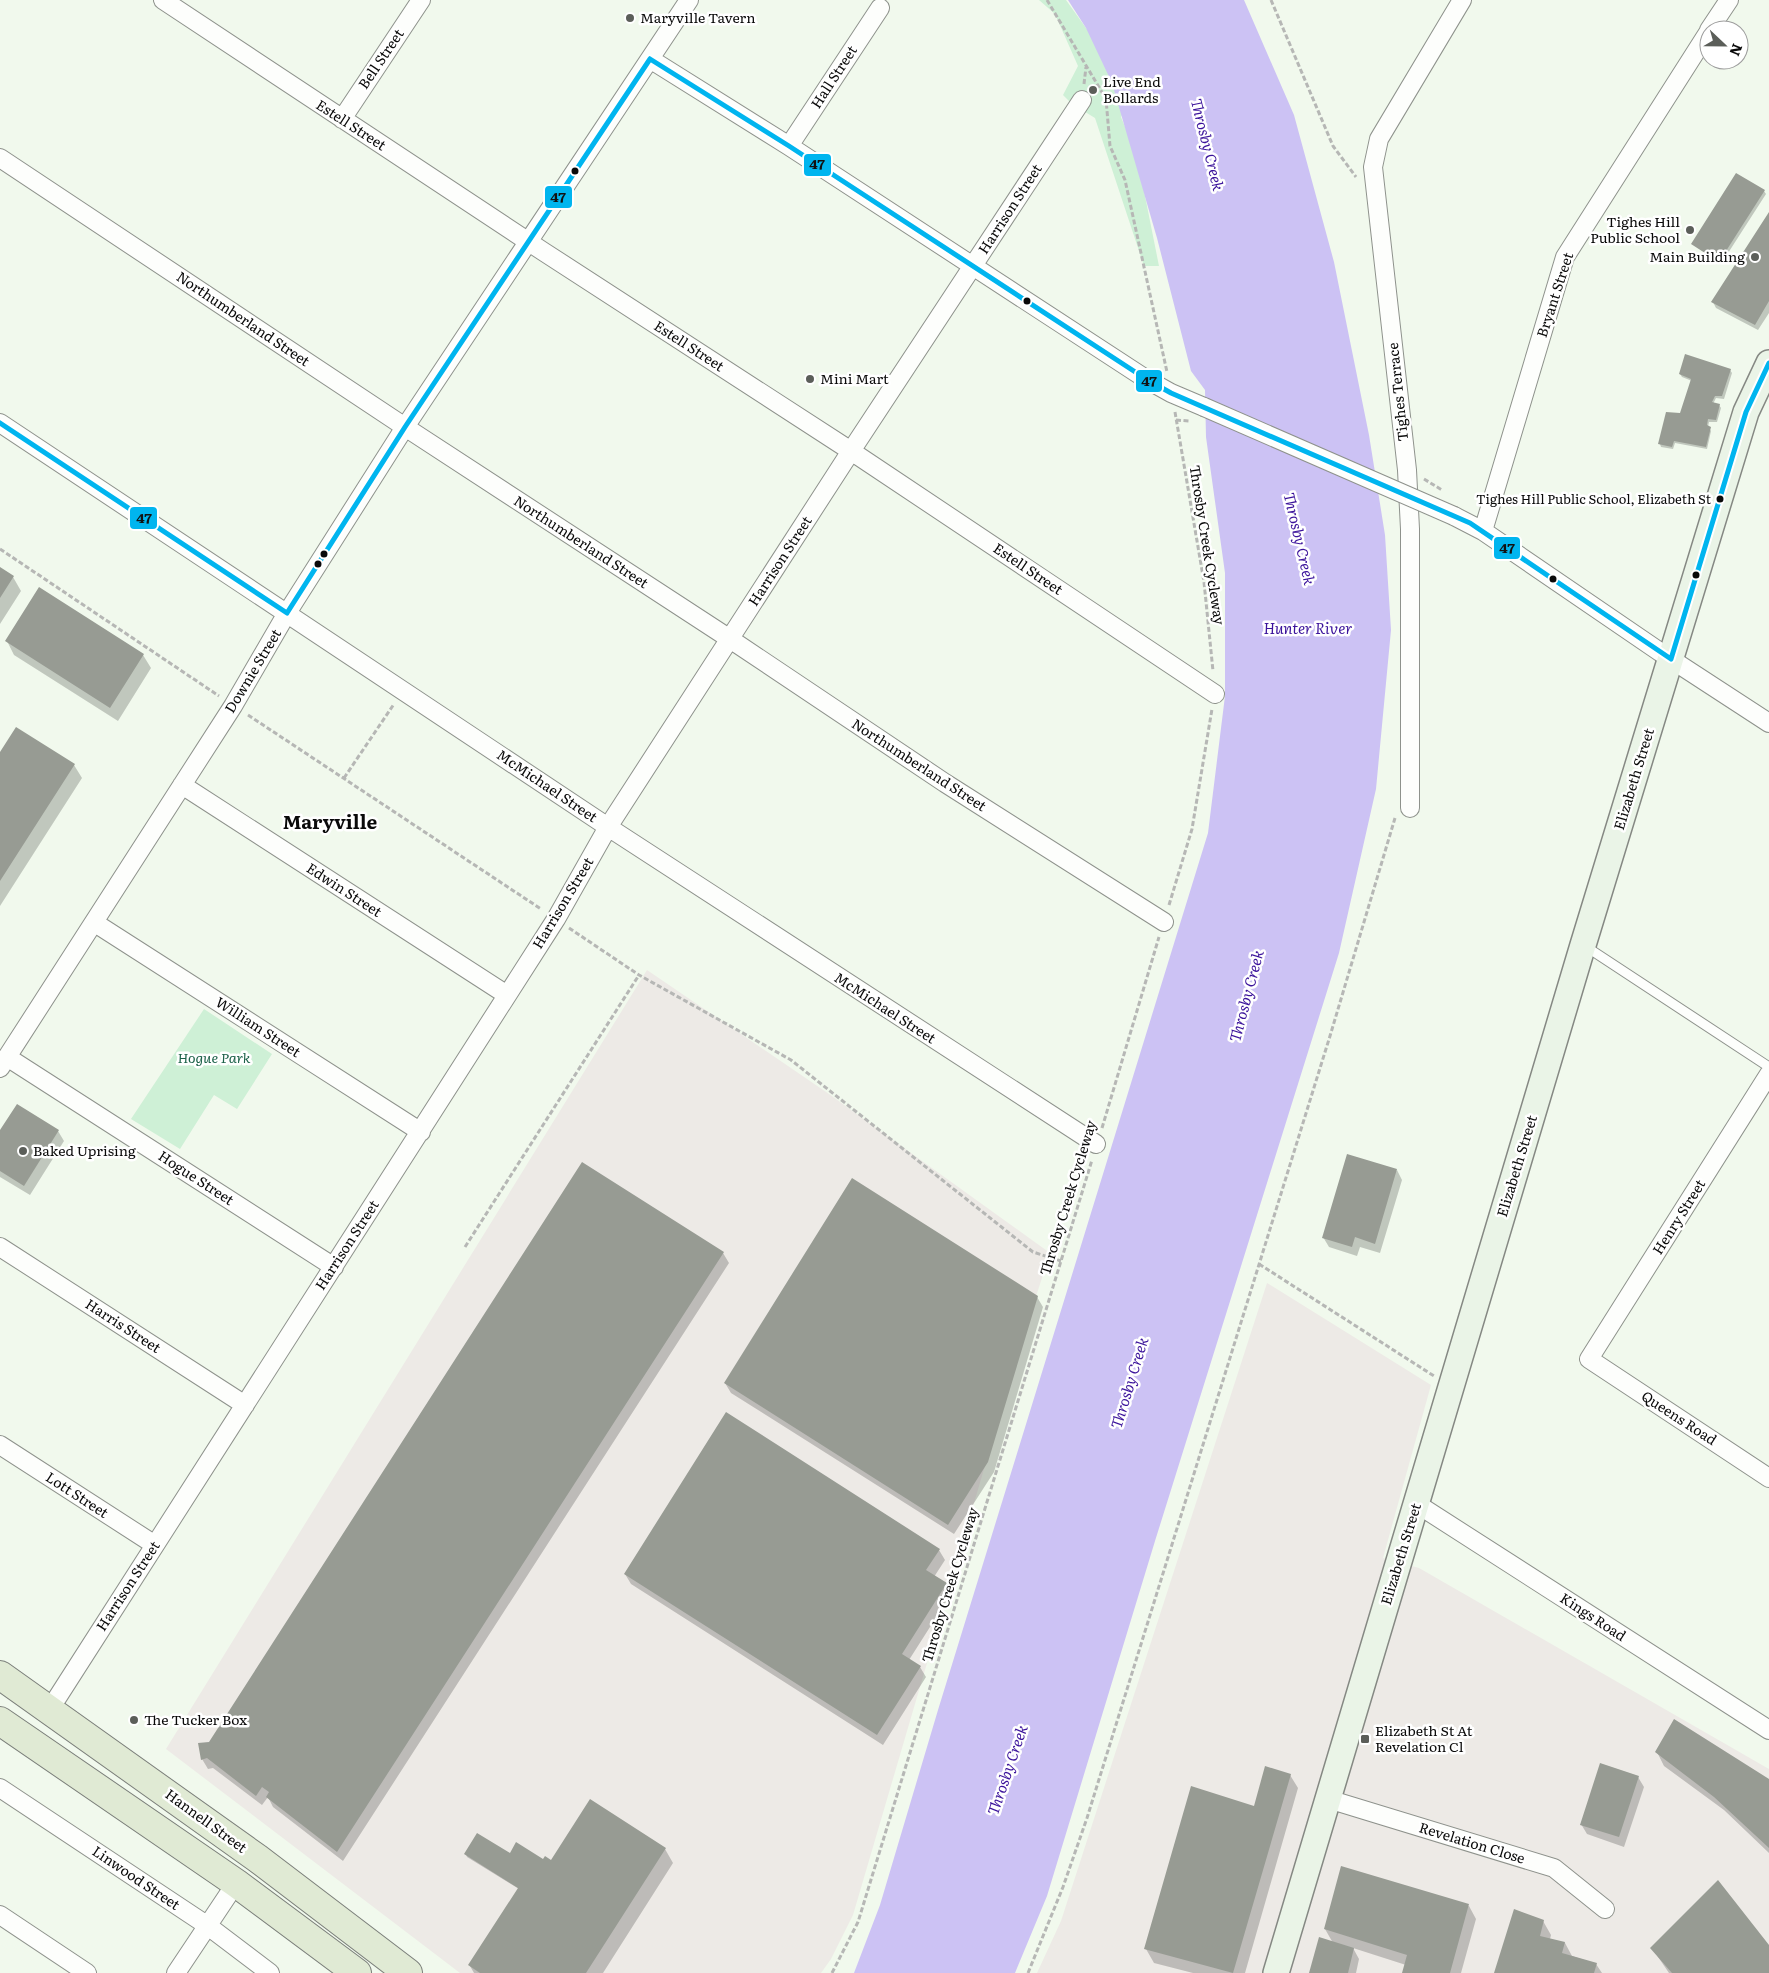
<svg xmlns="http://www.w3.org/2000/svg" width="1769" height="1973" font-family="Literata,serif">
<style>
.industrial{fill:#edeae6}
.green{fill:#cef0d6}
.water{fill:#ccc2f4}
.shadow{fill:#0003}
.building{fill:#979b93}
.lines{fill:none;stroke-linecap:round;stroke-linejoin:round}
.service-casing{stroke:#8e928c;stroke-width:11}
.minor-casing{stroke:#8e928c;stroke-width:20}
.secondary-casing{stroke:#858883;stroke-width:28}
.trunk-casing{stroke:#7b7f7a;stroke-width:30}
.path{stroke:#b6b7b5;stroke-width:3;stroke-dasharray:5 2.5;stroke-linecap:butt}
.service{stroke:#fdfefc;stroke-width:9}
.minor{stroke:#fdfefc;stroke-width:18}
.secondary{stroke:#eaf4e7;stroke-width:25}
.trunk{stroke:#e0ead4;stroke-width:28}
.minor-bridge-casing{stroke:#8e928c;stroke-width:20;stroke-linecap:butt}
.minor-bridge{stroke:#fdfefc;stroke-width:18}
.bus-1-casing{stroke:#fff;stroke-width:9}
.bus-1{stroke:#00b5ef;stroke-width:5}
.poi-dot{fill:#5b5e59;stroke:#fff;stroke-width:2}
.bus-dot{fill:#0a0a0a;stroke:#fff;stroke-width:2}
.labels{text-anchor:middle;stroke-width:5;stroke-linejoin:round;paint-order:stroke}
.bus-label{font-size:13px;fill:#0a0a0a;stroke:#fff;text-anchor:end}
.poi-label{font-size:14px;fill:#0a0a0a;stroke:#fff;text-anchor:start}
.street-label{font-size:14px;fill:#0a0a0a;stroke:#fff}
.park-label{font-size:14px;font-style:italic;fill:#1b6148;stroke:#fff}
.water-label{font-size:15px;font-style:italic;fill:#3b139b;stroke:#fff}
.district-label{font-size:19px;font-weight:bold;fill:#0a0a0a;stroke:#fff}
.line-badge{stroke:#fff;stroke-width:2}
.pale-badge-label{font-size:14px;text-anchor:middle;font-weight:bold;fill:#111}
</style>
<rect width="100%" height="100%" fill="#f1f9ed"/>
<path class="industrial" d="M647,970l182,124 221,159 -29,90 -168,572 -22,44 -10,14h-361l-294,-224z
M1267,1283l164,102 -48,173 36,10 350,201v204h-732l24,-52z"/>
<path class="green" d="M1039,0h27l20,28 8,8 32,70 -5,11 16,39 22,110h-15l-49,-148 -23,-14 -9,-9 15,-29 -23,-52z
M204,1009l68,45 -35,55 -23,-14 -34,54 -49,-30z"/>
<path class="water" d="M1068,0h176l50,115 40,147 35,173 16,100 6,95 -15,159 -37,164 -184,588 -108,355 -32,77h-161l26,-68 58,-195 270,-877 17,-137v-123l-19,-136 -1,-47 -14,-19 -34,-133 -45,-155 -26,-55z"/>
<path class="shadow" d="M1736,175l28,16 2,3 -45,70 -28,-20z
M1769,214v99l-11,17 -42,-22 -3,-6z
M1730,370l2,3 -8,26 -8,-1 -3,6 6,1 2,3 -4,14h-8l-1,5 3,4 -4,18 -32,-6 -2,6 -12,-2 -1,-3 21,-29 11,-34 -10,-4 -2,-3z
M0,569l13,8 8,14 -21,33z
M7,641l136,14 8,13 -33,53 -104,-66z
M0,754l74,11 8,13 -82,128z
M58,1131l6,10 -34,54 -30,-18v-44z
M1397,1170l5,10 -22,73 -20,-6 -3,9 -28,-9 -6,-10z
M723,1253l6,10 -386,598 -70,-54 -5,-10 -6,8 -49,-37 -5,1 -6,-10 8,-16z
M1037,1297l6,10 -49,165 -40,62 -223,-141 -6,-10z
M939,1550l6,10 -11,17 12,7 5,10 -42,66 11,7 6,10 -43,68 -252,-161 -6,-10z
M1657,1752l112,28v73l-45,-43 -60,-44z
M1290,1775l8,13 -53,185h-52l-39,-10 -8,-14 109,-141z
M1638,1777l6,10 -20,60 -37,-13 -6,-10z
M590,1801l75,48 8,14 -70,110h-129l-4,-7 49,-77 -52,-32 -1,-3h44l41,8z
M1469,1906l7,13 -15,54h-57l2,-8 -53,-17 6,11 -3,14h-46l23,-30 -8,-14z
M1543,1921l8,14 -1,4 15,4 7,13 24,8 6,9h-106z
M1769,1947v26h-100l-17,-25z"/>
<path class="building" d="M1736,173l29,17 -46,72 -28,-18z
M1769,212v89l-14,24 -44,-23z
M1685,354l46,15 -9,27h-7l-3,6 8,2 -4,16 -8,-1 -1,6 4,2 -5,20 -32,-6 -2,6 -14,-3 8,-32 14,1 11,-34 -12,-5z
M0,567l14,9 -14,22z
M39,587l105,67 -34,54 -105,-67z
M16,727l59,37 -75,117v-129z
M17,1104l42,26 -35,56 -24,-15v-41z
M1347,1154l50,15 -22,75 -20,-7 -3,10 -30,-9z
M582,1162l142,90 -387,600 -71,-55 3,-5 -7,-5 -6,9 -49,-38 -6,2 -3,-17 11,-1z
M852,1178l186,118 -50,166 -40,63 -224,-142z
M726,1412l214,137 -14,21 21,13 -45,71 19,12 -44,69 -253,-161z
M1674,1719l95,60v69l-55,-51 -59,-45z
M1600,1763l39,13 -20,61 -39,-12z
M1265,1766l26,8 -58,199 -89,-24 47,-163 63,20z
M590,1799l76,49 -80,125h-106l-12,-8 50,-77 -54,-34 13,-21 33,20 6,-11 27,17 2,-3 6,4z
M1341,1866l128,38 -19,69h-48l5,-18 -83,-26z
M1718,1880l51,65v28h-97l-22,-25z
M1514,1909l30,11 -4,16 25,6 -3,11 35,10 -3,10h-100z
M1319,1937l35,11 -6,25h-39z"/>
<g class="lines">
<defs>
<path id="service" d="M1585,946l184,121"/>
<path id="minor" d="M163,0l381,252 307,199 364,243
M1709,30l20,-30
M650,59l139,87 357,233 25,14 33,14
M342,119l79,-119
M789,146l91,-138
M0,158l405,269 325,212 215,144 219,139
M0,423l608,404 488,317
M1454,516l29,15 177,121 109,71
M1483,531l82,-274 144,-226
M182,785l325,210
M1410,808v-279l-3,-59 -34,-303 6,-28 83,-139
M95,923l326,209
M7,1057l327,210
M0,1068l233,-362 54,-93 118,-186 284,-427
M1769,1074l-180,285 180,119
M0,1247l245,158
M0,1445l155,100
M1417,1504l352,226
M50,1709l506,-790 52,-92 243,-376 231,-351
M0,1788l208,138 62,47
M1328,1799l226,69 51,41
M0,1915l87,58
M176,1973l60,-90"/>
<path id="secondary" d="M1276,1973l307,-1028 163,-533 23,-49"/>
<path id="trunk" d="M0,1675l257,183 151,115
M0,1721l236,162 121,90"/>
</defs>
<use href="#service" class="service-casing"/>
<use href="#minor" class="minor-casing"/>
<use href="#secondary" class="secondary-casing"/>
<use href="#trunk" class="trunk-casing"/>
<path class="path" d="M1047,0l59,99 4,47 15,34 42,192
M1271,0l62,146 23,31
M1084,84l2,-17
M1175,412l29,170 9,89
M1176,420l13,1
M1424,479l18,11
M0,549l219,147
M248,715l293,194
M344,778l50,-74
M1169,905l23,-76 20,-120
M569,928l70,47 152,85 242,192 28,9
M1102,1128l57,-191
M465,1247l174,-272
M1259,1264l175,112
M832,1973l26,-51 234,-762
M1028,1973l35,-86 24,-69 243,-782 65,-218"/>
<use href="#service" class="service"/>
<use href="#minor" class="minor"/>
<use href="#secondary" class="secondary"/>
<use href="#trunk" class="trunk"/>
<defs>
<path id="minor-bridge" d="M1204,407l250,109"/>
</defs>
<use href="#minor-bridge" class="minor-bridge-casing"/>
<use href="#minor-bridge" class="minor-bridge"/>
<defs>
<path id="bus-1" d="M650,59l139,87 357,233 25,14 299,130 201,136
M0,423l287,190
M287,613l118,-186 245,-368
M1671,659l75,-247 23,-49"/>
</defs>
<use href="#bus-1" class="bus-1-casing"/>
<use href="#bus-1" class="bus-1"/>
</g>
<g class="poi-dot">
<circle cx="630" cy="18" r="5"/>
<circle cx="1093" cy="90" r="5"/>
<circle cx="1690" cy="230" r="5"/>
<circle cx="1755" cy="257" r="5"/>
<circle cx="810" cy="379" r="5"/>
<circle cx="23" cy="1151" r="5"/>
<circle cx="134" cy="1720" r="5"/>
<rect x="1360" y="1734" width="10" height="10" rx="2.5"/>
</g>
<g class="bus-dot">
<circle cx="575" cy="171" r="4.5"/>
<circle cx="1027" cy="301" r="4.5"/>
<circle cx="1720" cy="499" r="4.5"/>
<circle cx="324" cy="554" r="4.5"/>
<circle cx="318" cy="564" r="4.5"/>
<circle cx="1696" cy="575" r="4.5"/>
<circle cx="1553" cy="579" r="4.5"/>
</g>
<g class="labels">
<g class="bus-label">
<text x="1711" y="504">Tighes Hill Public School, Elizabeth St</text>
</g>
<g class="poi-label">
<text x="640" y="23">Maryville Tavern</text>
<text x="1103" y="87">Live End<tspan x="1103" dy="16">Bollards</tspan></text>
<text x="1680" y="227" text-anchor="end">Tighes Hill<tspan x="1680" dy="16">Public School</tspan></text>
<text x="1745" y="262" text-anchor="end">Main Building</text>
<text x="820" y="384">Mini Mart</text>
<text x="33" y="1156">Baked Uprising</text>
<text x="144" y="1725">The Tucker Box</text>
<text x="1375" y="1736">Elizabeth St At<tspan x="1375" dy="16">Revelation Cl</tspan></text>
</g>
<g class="street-label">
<text transform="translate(381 59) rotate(-56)" y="5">Bell Street</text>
<text transform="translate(834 77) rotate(-57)" y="5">Hall Street</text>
<text transform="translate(351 125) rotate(33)" y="5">Estell Street</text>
<text transform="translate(1010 209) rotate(-57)" y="5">Harrison Street</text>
<text transform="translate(1555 295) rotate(-72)" y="5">Bryant Street</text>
<text transform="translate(243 319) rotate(34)" y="5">Northumberland Street</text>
<text transform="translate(689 346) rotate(33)" y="5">Estell Street</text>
<text transform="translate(1398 392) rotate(-96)" y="5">Tighes Terrace</text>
<text transform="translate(581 542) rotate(33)" y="5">Northumberland Street</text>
<text transform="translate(1207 545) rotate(81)" y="5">Throsby Creek Cycleway</text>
<text transform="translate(780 561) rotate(-57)" y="5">Harrison Street</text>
<text transform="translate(1028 569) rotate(34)" y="5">Estell Street</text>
<text transform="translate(253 671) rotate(-59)" y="5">Downie Street</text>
<text transform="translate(919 765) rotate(33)" y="5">Northumberland Street</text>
<text transform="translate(1634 779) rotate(-73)" y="5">Elizabeth Street</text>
<text transform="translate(547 786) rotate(34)" y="5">McMichael Street</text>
<text transform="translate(344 890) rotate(33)" y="5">Edwin Street</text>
<text transform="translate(563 903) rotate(-59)" y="5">Harrison Street</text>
<text transform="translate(885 1008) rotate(33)" y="5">McMichael Street</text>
<text transform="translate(258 1027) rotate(33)" y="5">William Street</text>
<text transform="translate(1517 1166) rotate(-73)" y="5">Elizabeth Street</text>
<text transform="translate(196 1178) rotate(33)" y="5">Hogue Street</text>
<text transform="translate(1068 1198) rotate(-73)" y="5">Throsby Creek Cycleway</text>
<text transform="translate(1679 1217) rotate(-58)" y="5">Henry Street</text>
<text transform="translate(347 1245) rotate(-57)" y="5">Harrison Street</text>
<text transform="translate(123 1326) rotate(33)" y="5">Harris Street</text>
<text transform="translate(1679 1418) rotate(33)" y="5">Queens Road</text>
<text transform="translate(77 1495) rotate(33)" y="5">Lott Street</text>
<text transform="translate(1401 1554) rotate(-73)" y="5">Elizabeth Street</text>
<text transform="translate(950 1585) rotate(-73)" y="5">Throsby Creek Cycleway</text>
<text transform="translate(128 1586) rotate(-57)" y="5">Harrison Street</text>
<text transform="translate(1593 1617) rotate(33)" y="5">Kings Road</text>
<text transform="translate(206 1821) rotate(36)" y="5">Hannell Street</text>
<text transform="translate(1472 1843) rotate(17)" y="5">Revelation Close</text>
<text transform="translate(136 1878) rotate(34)" y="5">Linwood Street</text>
</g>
<g class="park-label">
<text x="214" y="1063">Hogue Park</text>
</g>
<g class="water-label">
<text transform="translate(1207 145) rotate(76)" y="5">Throsby Creek</text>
<text transform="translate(1299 539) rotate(77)" y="5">Throsby Creek</text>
<text x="1308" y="634">Hunter River</text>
<text transform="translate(1247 996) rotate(-75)" y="5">Throsby Creek</text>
<text transform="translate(1130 1383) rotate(-73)" y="5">Throsby Creek</text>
<text transform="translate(1008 1770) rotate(-71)" y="5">Throsby Creek</text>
</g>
<g class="district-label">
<text x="330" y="829">Maryville</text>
</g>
</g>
<g class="line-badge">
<rect x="803" y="153" width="29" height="24" rx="5" fill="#00b5ef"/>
<rect x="544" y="185" width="29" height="24" rx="5" fill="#00b5ef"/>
<rect x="1135" y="369" width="28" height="24" rx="5" fill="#00b5ef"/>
<rect x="129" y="506" width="29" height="24" rx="5" fill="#00b5ef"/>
<rect x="1493" y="536" width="28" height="24" rx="5" fill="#00b5ef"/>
</g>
<g class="pale-badge-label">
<text x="817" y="169">47</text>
<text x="558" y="202">47</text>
<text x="1149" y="386">47</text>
<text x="144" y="523">47</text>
<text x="1507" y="553">47</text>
</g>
<g transform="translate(1724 45) rotate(112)"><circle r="24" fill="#ffffff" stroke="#9d9d9d"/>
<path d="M0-4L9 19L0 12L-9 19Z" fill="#5b5e59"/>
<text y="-8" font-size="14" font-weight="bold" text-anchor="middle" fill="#0a0a0a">N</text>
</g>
</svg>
